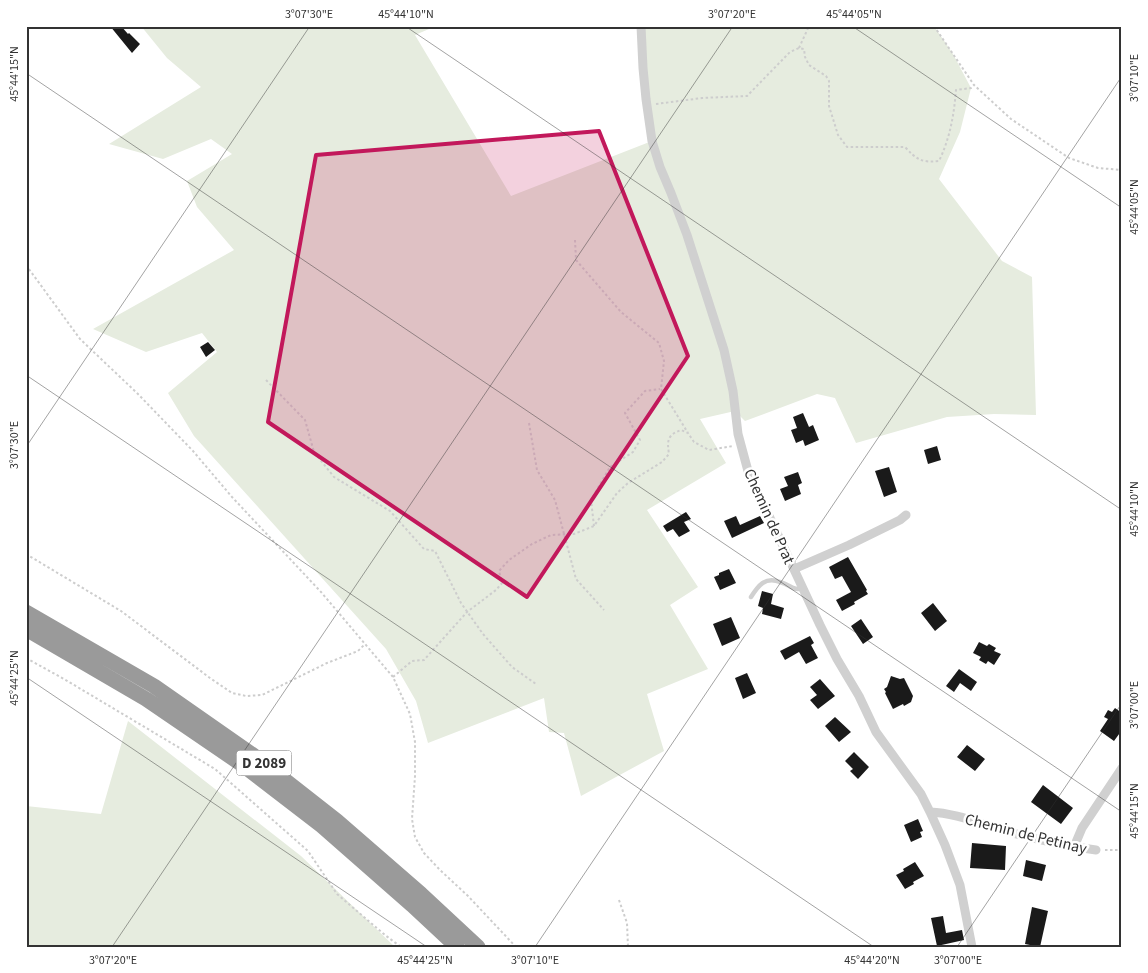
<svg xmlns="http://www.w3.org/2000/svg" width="1148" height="973" font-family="'Source Sans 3',sans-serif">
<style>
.green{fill:#e6ecdf}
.building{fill:#1a1a1a}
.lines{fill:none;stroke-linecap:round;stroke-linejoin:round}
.path{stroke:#cdcdcd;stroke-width:2;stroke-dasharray:2.5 2.5;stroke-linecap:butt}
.lane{stroke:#d0d0d0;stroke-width:4.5}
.street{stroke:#d0d0d0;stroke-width:9}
.highway{stroke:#9a9a9a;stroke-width:15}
.marked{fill:#c2185b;fill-opacity:0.2;stroke:#c2185b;stroke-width:4;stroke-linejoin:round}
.ticks{fill:none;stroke:#333;stroke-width:1;stroke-opacity:0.45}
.labels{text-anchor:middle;stroke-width:5;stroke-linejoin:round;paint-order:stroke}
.shield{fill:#fff;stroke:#707070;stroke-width:1}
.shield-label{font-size:15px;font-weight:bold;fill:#333}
.street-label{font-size:16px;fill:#333;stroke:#fff}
.neatline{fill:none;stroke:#333;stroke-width:2}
.ticks-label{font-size:12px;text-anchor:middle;fill:#333}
</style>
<rect width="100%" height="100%" fill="#fff"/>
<path class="green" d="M141,26h295l-21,9 96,161 141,-55 -11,-115h293l19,28 18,34 -11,44 -21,47 63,82 30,16 4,138 -42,-1 -47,3 -91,26 -21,-45 -18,-4 -72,27 -10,-10 -35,8 26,44 -79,47 51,77 -28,18 38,64 -61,25 17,57 -83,45 -17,-63 -15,-1 -5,-34 -116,45 -12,-42 -30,-52 -192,-213 -26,-43 49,-41 -15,-19 -56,19 -53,-23 141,-79 -37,-43 -10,-26 45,-27 -21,-15 -48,20 -54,-15 92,-57 -34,-29z
M128,721l173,135 94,91h-369v-141l75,8z"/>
<path class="building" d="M110,26h11l7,8 1,-1 11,11 -8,9z
M208,342l7,8 -9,7 -6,-10z
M803,413l6,14 4,-2 6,15 -14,6 -2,-6 -7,3 -5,-13 6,-2 -4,-11z
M937,446l4,14 -13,4 -4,-14z
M889,467l8,25 -13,5 -9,-26z
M798,472l4,11 -4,2 3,9 -16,7 -5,-12 8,-3 -4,-9z
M686,512l5,7 -7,3 6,9 -11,6 -6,-8 -6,3 -4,-6z
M736,516l4,9 20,-9 4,7 -32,15 -8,-17z
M848,557l19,33 -1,1 2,3 -14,8 1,2 -13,7 -6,-11 15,-8 -9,-16 -7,3 -6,-12z
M729,569l7,14 -16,7 -6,-13 5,-2v-2z
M762,591l11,3 -2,10 13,4 -3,11 -19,-5 1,-6 -5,-2z
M933,603l14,18 -12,10 -14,-18z
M731,617l9,21 -18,8 -9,-22z
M861,619l12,18 -10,7 -12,-18z
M810,636l4,7 -3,2 7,13 -12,6 -7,-12 -14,8 -5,-9z
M979,642l8,4 2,-2 7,4 -2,3 7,3 -7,11 -6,-4 -2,3 -7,-4 2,-3 -8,-4z
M959,669l18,13 -6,9 -11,-8 -6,9 -8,-6z
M747,673l9,20 -13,6 -8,-21z
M891,676l9,3 4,-1 9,18 -2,6 -7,4 -1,-2 -10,5 -8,-16 1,-1 -2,-3 3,-2z
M820,679l15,17 -17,13 -8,-9 7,-5 -7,-8z
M1115,708l7,5v17l-8,11 -14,-10 8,-12 -4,-2 4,-7 4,2z
M835,717l16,15 -12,10 -14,-16z
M967,745l18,14 -10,12 -18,-14z
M854,752l15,15 -11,12 -8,-8 3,-2 -8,-8z
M1043,785l30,23 -12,16 -30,-22z
M918,819l5,12 -3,1 2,5 -11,5 -7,-17z
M972,843l34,3 -1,24 -35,-2z
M1026,860l20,5 -4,16 -19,-5z
M915,862l9,14 -11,6 1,2 -9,5 -9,-14 8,-4 -1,-2z
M1032,907l16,4 -8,36 -15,-3z
M943,916l3,17 16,-3 2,10 -27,6 -6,-28z"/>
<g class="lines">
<path class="path" d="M934,26l40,59 37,34 58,39 29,10 24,2
M799,48l10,-22
M656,104l46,-6 45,-2 43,-44 9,-4 5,1 1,8 4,8 17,11 3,5v25l9,29 9,12h58c11,12 16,16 34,14 11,-23 15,-46 17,-71l15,-2 3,-3
M575,240l1,20 45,52 38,31 5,18 -3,28 27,44
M26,265l54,74 58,55 55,57 39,46 89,95 72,85 17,37 5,28v34l-3,43 3,18 9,16 16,17 28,26 48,51
M266,380l39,40 9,32 20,25 56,34 34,38 11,2 26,52 22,31 29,33 24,17
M529,423l8,47 18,30 21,79 28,31
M594,526l-3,-26 19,-33 23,-15 7,-12 -15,-27 20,-22 15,-2
M26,554l95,57 89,67 22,15 14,3 16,-1 65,-32 31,-12 7,-7
M26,658l38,21 151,90 93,82 29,43 48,41 16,12
M393,677l19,-16 12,-1 43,-48 29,-22 6,-7 -3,-12 10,-11 23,-16 19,-9 23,-1 20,-8 23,-33 11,-10 34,-21 7,-8c-2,-13 -2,-19 12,-24l7,3 6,9 15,8 24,-4
M1105,850h17
M619,900l8,23 1,24"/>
<path class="lane" d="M751,597c7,-11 14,-21 29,-15 11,3 11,8 23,7"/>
<path class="street" d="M641,26l2,42 3,31 6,42 8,26 11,26 16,42 37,115 9,41 5,43 10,37 72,154 17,34 22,37 17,36 45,62 9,18 15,33 15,40 12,62
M794,569l55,-24 51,-25 6,-5
M930,812c26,1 50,12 75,19 30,8 60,15 91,19
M1074,847l8,-19 40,-60"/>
<path class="highway" d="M26,612l128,74 99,69 84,66 84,73 57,53
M26,629l120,70 98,67 78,60 90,79 45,42"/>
</g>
<path class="marked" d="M599,131l89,225 -161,241 -259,-175 48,-267z"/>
<path class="ticks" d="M405,26l717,484M852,26l270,182M26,73l1096,739M26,375l848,572M26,447l284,-421M26,677l401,270M112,947l621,-921M535,947l587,-871M957,947l165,-244"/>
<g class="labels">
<rect class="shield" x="236.5" y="750.5" width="55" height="25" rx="4"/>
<g class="shield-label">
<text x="264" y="768">D 2089</text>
</g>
<g class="street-label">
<text transform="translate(770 516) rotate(66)" y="6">Chemin de Prat</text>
<text transform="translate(1026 833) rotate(14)" y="6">Chemin de Petinay</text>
</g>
</g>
<rect width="1148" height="973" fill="none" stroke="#ffffff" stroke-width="55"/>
<rect x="28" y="28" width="1092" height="918" class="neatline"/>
<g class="ticks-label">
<text x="309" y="18">3°07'30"E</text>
<text x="406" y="18">45°44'10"N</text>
<text x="732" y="18">3°07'20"E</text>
<text x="854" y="18">45°44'05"N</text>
<text transform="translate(14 74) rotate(-90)" y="4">45°44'15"N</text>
<text transform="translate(1134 78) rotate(-90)" y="4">3°07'10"E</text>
<text transform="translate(1134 207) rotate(-90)" y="4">45°44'05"N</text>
<text transform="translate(14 445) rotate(-90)" y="4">3°07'30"E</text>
<text transform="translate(1134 509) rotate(-90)" y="4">45°44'10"N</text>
<text transform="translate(14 678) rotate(-90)" y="4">45°44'25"N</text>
<text transform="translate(1134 705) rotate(-90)" y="4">3°07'00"E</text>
<text transform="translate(1134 811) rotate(-90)" y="4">45°44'15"N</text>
<text x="113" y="964">3°07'20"E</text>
<text x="425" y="964">45°44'25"N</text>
<text x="535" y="964">3°07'10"E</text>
<text x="872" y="964">45°44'20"N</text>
<text x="958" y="964">3°07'00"E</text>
</g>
</svg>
